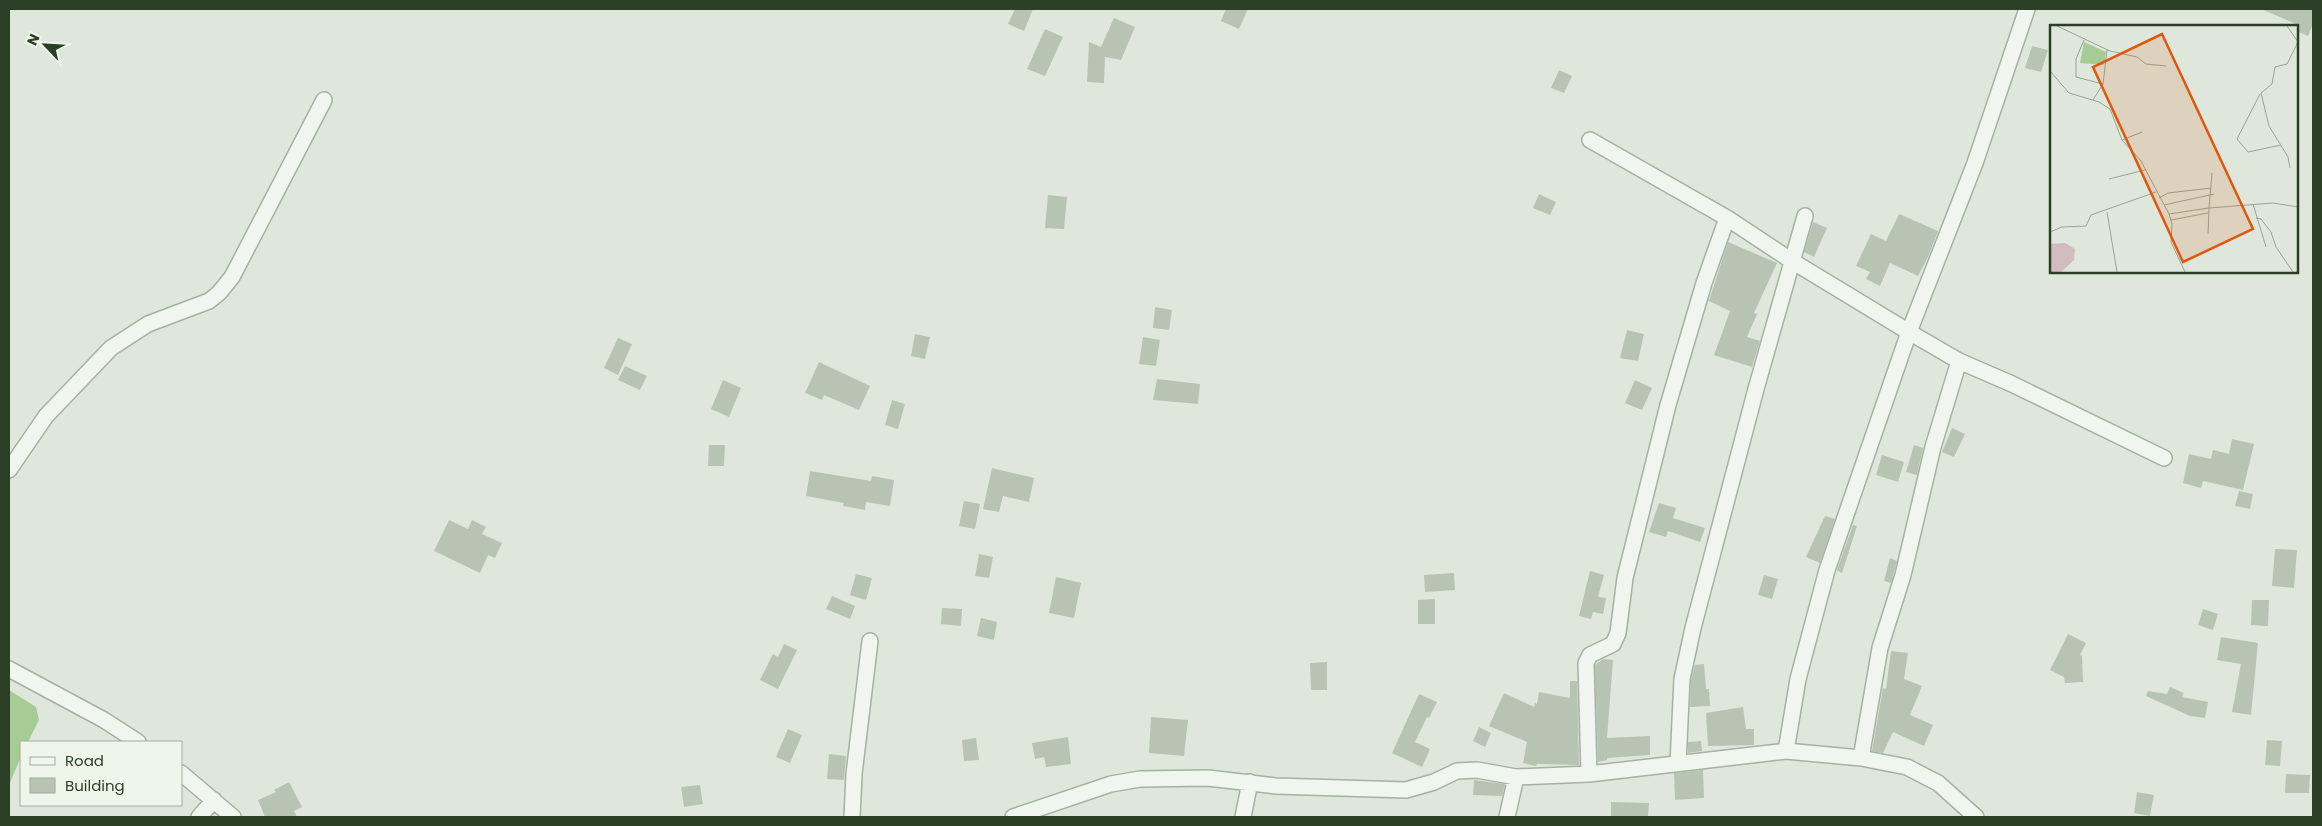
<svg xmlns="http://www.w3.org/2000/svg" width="2322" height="826" font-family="Poppins,sans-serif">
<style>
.water{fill:#a6cb94}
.building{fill:#b7c4b3}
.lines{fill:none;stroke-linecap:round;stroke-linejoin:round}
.minor-casing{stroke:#a5b1a1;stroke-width:18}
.minor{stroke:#f0f5ef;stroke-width:15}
.inset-road{fill:none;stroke:#97a493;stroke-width:1}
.view{fill:#de580d;fill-opacity:0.15;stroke:#de580d;stroke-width:2.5}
.inset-edge{fill:none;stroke:#2a3f25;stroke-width:2.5}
</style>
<rect width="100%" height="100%" fill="#dfe7dc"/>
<path class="water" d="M9,690l27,17 3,13 -11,22h-7v15l-12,28z"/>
<path class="building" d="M1015,9h18l-9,22 -16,-7z
M1226,9h22l-9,20 -18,-8z
M2261,9h52v15l-5,12 -12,-5v-7z
M1114,18l21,9 -14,33 -16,-3 -1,26 -17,-1 2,-40 12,5z
M1045,29l18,8 -18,39 -18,-7z
M2032,46l16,4 -7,22 -16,-4z
M1559,70l13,6 -8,17 -13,-5z
M1539,194l17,8 -6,13 -17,-7z
M1048,195l19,2 -3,32 -19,-1z
M1899,214l39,17 -10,26 -10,19 -28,-13 -10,23 -14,-7 4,-7 -14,-6 15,-32 15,7z
M1813,222l14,6 -13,29 -10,-5z
M1728,242l49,21 -23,50 3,1 -10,23 13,4 -8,26 -38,-12 16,-44 -21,-10z
M1155,307l17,3 -3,20 -16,-2z
M1627,330l17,4 -6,27 -18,-3z
M915,334l15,3 -5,22 -14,-3z
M1143,337l17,3 -4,26 -17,-2z
M618,338l14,6 -14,31 -14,-7z
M819,362l51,24 -11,24 -35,-15 -2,5 -17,-7z
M625,366l22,10 -7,14 -22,-10z
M1157,379l43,5 -2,20 -45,-4z
M723,380l18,8 -12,29 -18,-8z
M1635,380l17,8 -10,22 -17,-7z
M892,400l13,4 -7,25 -13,-4z
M1952,428l13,6 -11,23 -12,-5z
M2232,439l22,5 -11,46 -40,-9 -2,7 -18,-5 6,-29 22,5 2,-9 16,4z
M709,445h16l-1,21h-16z
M1914,445l9,3 -6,27 -11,-3z
M1882,455l22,7 -6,20 -22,-7z
M992,468l42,10 -5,24 -26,-6 -4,16 -16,-3z
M810,471l61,10 1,-5 22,4 -4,26 -24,-4 -1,8 -22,-4 1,-3 -38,-7z
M2239,491l14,3 -3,15 -15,-3z
M964,501l16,3 -5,25 -16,-3z
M1659,503l17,5 -3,10 32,10 -5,14 -32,-11 -2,6 -17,-5z
M1825,516l10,3 -15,44 -14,-6z
M449,520l19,9 4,-9 14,7 -4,7 20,9 -7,15 -7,-3 -8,18 -46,-22z
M1853,525l4,1 -15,47 -5,-3z
M2275,549l22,1 -3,38 -22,-2z
M979,554l14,3 -4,21 -14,-2z
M1890,558l7,3 -6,22 -7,-2z
M1590,571l14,4 -6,22 8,1 -3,16 -10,-2 -2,7 -12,-3z
M1454,573l1,17 -30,2 -1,-17z
M856,574l16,4 -6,22 -16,-5z
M1764,575l14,4 -6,20 -14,-4z
M1056,577l25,6 -7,35 -25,-5z
M832,596l23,10 -5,13 -24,-10z
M1435,599v25h-17v-24z
M2252,600h17l-1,26 -17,-1z
M942,608l20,1 -1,17 -20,-2z
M2203,609l15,5 -5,16 -15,-5z
M981,618l16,4 -3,18 -17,-4z
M2068,634l18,9 -6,12 2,1 1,26 -18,1 -1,-6 -14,-7z
M2221,637l37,6 -7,72 -19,-3 9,-48 -24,-4z
M784,644l13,6 -19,39 -18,-9 13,-26 5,3z
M1891,651l17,2 -4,26 18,7 -12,29 23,10 -9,21 -31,-14 -10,21 -11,-2 11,-63 3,1z
M1603,659l10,1 -6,78 43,-2v19l-43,3v2l-9,2 -3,-97z
M1327,662v28h-16l-1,-27z
M1704,664l2,25h3l1,17 -20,1 1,-27 4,-15z
M1570,681h7l2,84 -42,-1 -1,2 -13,-3 4,-21 -38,-16 15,-33 30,14 1,-4 2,1 2,-12 31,6z
M2170,687l14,6 -2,4 26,5 -3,16 -15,-2 -44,-20 2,-5 19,3z
M1419,694l18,8 -8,16 -2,-1 -12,25 15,7 -8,18 -30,-14z
M1743,707l3,22h8v16l-46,1 -2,-33z
M1151,717l37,3 -4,36 -35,-3z
M1479,727l12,6 -6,14 -12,-6z
M788,729l14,6 -12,28 -14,-6z
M1068,737l3,27 -25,3 -2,-10 -9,2 -3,-16z
M976,738l3,22 -15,1 -2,-21z
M2267,740l15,1 -2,25 -15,-1z
M1701,741l1,10 -14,2v-11z
M829,754l17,2 -2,24 -17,-1z
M1703,770l1,28 -29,2 -1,-27z
M2286,774l24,1 -1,18h-24z
M1474,780l31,4 -3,12 -29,-1z
M289,782l13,25 -8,4 3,6h-32l-7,-17 18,-8 -2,-2z
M700,785l3,19 -19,3 -3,-20z
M2137,792l17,3 -4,21 -16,-3z
M1611,802l38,1 -1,14h-37z"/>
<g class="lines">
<defs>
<path id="minor" d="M1590,140l137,78 65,43 117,71 66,-169 52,-154
M9,470l37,-54 65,-68 37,-24 61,-23 10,-8 13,-16 92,-177
M9,669l95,51 34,22
M1786,751l12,-72 29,-109 82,-238 50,29 53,23 152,74
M1861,758l19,-110 23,-73 30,-128 26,-86
M1678,763l4,-84 11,-51 63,-239 49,-173
M181,773l52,44
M1589,774l-3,-111 4,-8 23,-11 5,-11 7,-55 43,-173 36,-122 23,-65
M199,817l15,-17
M852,817l2,-43 16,-133
M1013,817l98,-33 29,-5 68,-1 68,8 130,4 28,-8 23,-11 20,-1 39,7 73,-3 197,-23 75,7 46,9 31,16 38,34
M1243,817l7,-35
M1507,817l9,-40"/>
</defs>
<use href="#minor" class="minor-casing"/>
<use href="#minor" class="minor"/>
</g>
<g transform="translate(2050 25)">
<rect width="248" height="248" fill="#dfe7dc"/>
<path d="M15,218l10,6 -1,11 -13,12h-11v-28z" fill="#d2bcbf"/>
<path d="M34,17l22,10 -2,13 -24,-2z" fill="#a6cb94"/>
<path class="inset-road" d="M7,1l53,25 27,6 9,7 20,2M237,1l11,16M34,15l-8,19v18l27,7M0,46l19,22 30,9 11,7 12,31 19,21 28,53 3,10 -1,18 14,30M210,69l-23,45 11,13 33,-7M43,75l10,-16 4,-34M72,115l20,-8M240,143l-2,-11 -19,-31 -8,-33 11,-9 3,-17 12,-3 11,-22M162,148l-3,35 64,-5 25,4M59,154l36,-9M109,173l9,-5 43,-5M203,179l13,43M114,180l50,-11M57,187l10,60M119,189l40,-6 -1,26M206,193l5,1 10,13 5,15 17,25M121,195l37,-7M0,207l12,-5 24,-1 5,-11 65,-23"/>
<path class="view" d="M112,9l91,195 -70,33 -90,-195z"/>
<rect width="248" height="248" class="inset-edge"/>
</g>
<rect width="2322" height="826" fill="none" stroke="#2a3f25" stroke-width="20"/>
<rect x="20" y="741" width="162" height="65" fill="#eef5eb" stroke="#a0ac9c"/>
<rect x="30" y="757" width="25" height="8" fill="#f0f5ef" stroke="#a0ac9c"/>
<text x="65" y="766" font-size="15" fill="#2a3f25">Road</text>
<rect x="30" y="778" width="25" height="15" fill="#b7c4b3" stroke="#a0ac9c"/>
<text x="65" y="791" font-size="15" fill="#2a3f25">Building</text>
<g transform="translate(45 45) rotate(295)" stroke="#eef5eb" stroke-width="4" paint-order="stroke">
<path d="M0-4L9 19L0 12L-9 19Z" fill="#2a3f25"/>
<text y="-8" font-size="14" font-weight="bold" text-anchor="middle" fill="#2a3f25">N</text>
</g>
</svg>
